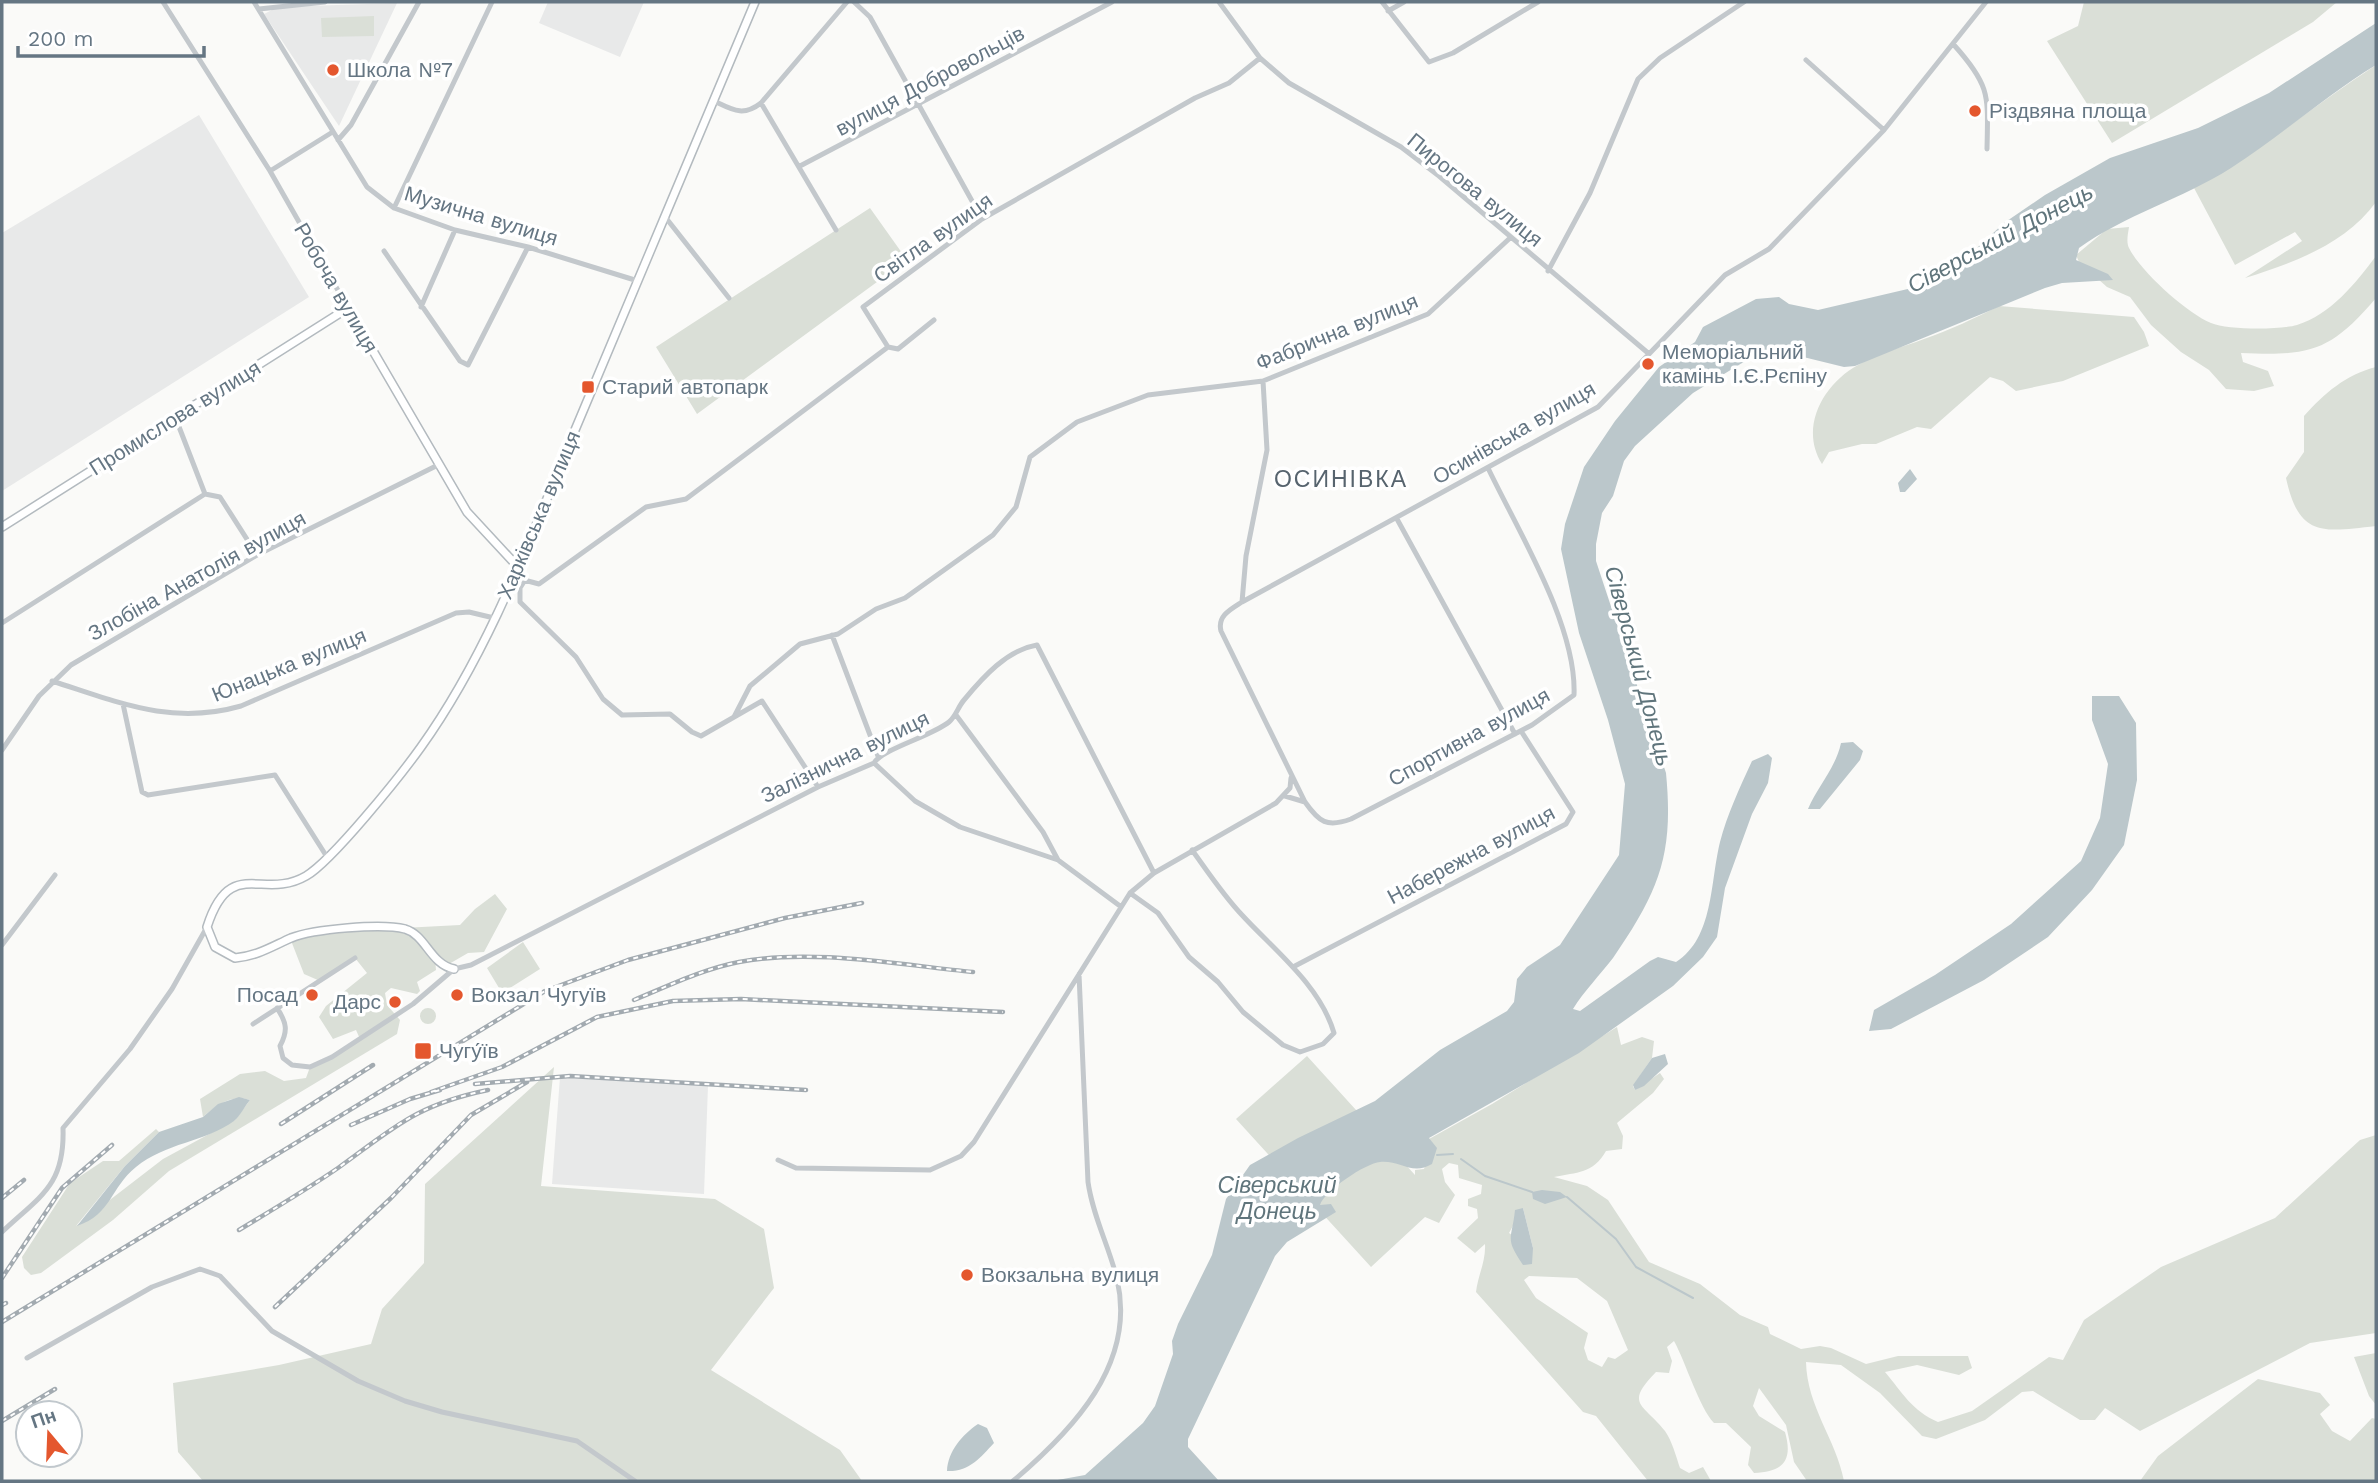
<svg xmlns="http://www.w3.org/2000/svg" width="2378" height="1483" font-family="'Work Sans',sans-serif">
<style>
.built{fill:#e8e9e9}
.green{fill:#dadfd7;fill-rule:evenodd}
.water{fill:#bbc7cb}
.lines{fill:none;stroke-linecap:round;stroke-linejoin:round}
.stream{stroke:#bbc7cb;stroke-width:2}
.secondary-casing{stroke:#b3babf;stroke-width:10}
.street{stroke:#c3c8cc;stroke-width:5}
.secondary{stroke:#fff;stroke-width:7}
.rail-casing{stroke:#a2aab0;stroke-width:4.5}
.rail{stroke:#fff;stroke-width:2;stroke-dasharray:5;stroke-linecap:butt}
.poi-dot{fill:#e4572e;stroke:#fff;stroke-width:2.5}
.labels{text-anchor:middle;stroke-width:7;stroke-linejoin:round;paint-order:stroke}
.poi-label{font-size:21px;fill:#657683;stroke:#fff;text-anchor:start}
.street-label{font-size:21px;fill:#657683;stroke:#fff}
.water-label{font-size:23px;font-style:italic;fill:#60757c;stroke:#fff}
.neighbourhood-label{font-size:23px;letter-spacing:2px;fill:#57646e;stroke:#fff}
</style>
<rect width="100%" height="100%" fill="#fafaf8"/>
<path class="built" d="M548,2h96l-24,55 -81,-34z
M397,3l-58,123 -75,-112 14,-7z
M199,115l110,182 -307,194v-258z
M560,1077l148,9 -4,108 -152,-10z"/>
<path class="green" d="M2084,2h253l-24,20 -201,121 -65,-102 31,-15z
M374,16v20l-52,1 -1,-19z
M2376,65v137c-30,42 -83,61 -131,76l57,-37 -7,-9 -60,33 -41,-77c64,-36 121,-83 182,-123z
M870,208l37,52 -210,154 -41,-67z
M2129,227c-1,7 -3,15 0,21 12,24 58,65 82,75 16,7 69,7 86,2 33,-10 59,-42 79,-69v42c-46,54 -66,58 -135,55l2,9 25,9 6,15 -20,5 -28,-2 -17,-19 -28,-18 -30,-27 -21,-28 -23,-10 -28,-25 -3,-7 31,-26z
M1999,306l135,11 10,15 5,14 -86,35 -47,10 -13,-10 -13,-4 -59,52 -14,-2 -41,17h-14l-33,8 -7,12c-23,-36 1,-80 36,-99 21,-12 45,-18 66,-26 26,-9 51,-21 75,-33z
M2376,367v159c-53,6 -77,12 -90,-48l18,-26v-36c21,-23 41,-41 72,-49z
M495,894l12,15 -23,43 -16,1 -19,11 -14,-5 1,11 -19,12 3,9 -3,3 -26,-6 -6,5 2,12 13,15 -3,14 -228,137 -56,49 -72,53 -10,2 -7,-7 -2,-11 48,-74 33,-22h16l37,-32 3,3 -34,34 -49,60 87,-67 72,-39 15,-20c-18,-6 -33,5 -47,17l-3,-18 40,-25 25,-3 19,10 22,-3 4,-11 50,-28 -4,-9 -23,9 -14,-22 7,-11 41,-33 -12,-15 -35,23 -16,-7 -14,-36 36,-6 134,-7 15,-16z
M523,942l17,27 -38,24 -15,-25z
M420 1016a8 8 0 1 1 16 0a8 8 0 1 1-16 0Z
M1617,1027l4,18 21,-8 12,4 -2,17 -19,28 2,4 25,-17 4,6 -11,14 -36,30 6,13 -1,13 -16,2c-13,23 -29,21 -52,26l33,9 21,14 41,62 51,22 40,31 28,12 2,7 31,15 19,-3 11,2 35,16 32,-8h70l4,12 -13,7 -42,-10 -32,7c17,20 27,39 53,50l34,-11 77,-54 14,3 21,-40 77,-53 114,-49 85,-78 16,-5v198l-66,10 -170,88 -35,-23 -10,12h-15l-47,-29 -11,1 -37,28 -49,19 -14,-3 -42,-43 -39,-28 -35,-3c1,45 30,77 38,119h-37l-13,-19 -8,-37 -27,-37 -6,18 6,10 26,16c8,28 -1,40 -31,41l-6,-8 3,-18 -25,-24h-12c-15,-16 -28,-60 -40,-82l-7,6 5,14 -3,12 -13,-1c-32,33 -13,31 9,59 7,10 11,25 15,37l9,5 14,-6 8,14h-63l-52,-65 -13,-4 -107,-120c2,-17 10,-31 9,-48l-10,9 -18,-15 21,-20 -1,-9 -9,-3v-7l13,-5 1,-9 -23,-7 -1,-13 -9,-2 -7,6 3,13 10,13 -16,28 -14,-6 -54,50 -135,-148 71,-63 108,119v-5l9,-1 9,-25 -4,-5 63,-35zM1523,1208l10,40 -24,-15zM1529,1276l48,2 30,23 21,49 -13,9 -7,-2 -6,10 -14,-7 -4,-12 4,-15 -52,-35 -12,-18z
M554,1067l-13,119 174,13 49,30 10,59 -63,82 129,80 22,31h-659l-25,-29 -5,-69 106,-18 92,-21 11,-35 42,-46 1,-79z
M2376,1353v52l-7,-9 -15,-39z
M2258,1379l62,14 10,12 -10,9 12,17 18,10 22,-23 4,1v62h-236l18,-25z"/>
<path class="water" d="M2376,23v42c-51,31 -95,71 -145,103 -49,31 -106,47 -152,80l-3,12 32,14 5,6 -51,3 -17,5 -190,78 -11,1 -57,-14 -27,-1 -67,41 -58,53 -11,15 -11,35 -11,17 -6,31v17l70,212c8,82 -7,118 -53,185 -13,17 -29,33 -40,51l7,2 70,-50 8,-4 18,5c38,-24 34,-80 44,-120 7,-27 20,-55 32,-81l16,-7 4,4 -4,25 -16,31 -27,74 -8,49 -14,20 -30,29 -94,67 -150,85 8,10 -5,16c-20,12 -32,-4 -52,-2 -14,1 -56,29 -60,43l11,-1 5,8 -49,30 -12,14 -87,183v8l31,34h-167l33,-6 58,-52 12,-17 18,-52 -1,-13 6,-17 34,-69 14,-56 24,-34 48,-27 77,-37 65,-51 67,-39 7,-9 3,-23 10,-12 33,-22 59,-90 6,-71 -17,-64 -29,-87 -18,-84 4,-25 19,-57 31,-46 44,-54 36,-25 8,-15 53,-28 23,-2 10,7 29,6 94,-22 26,-9 28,-21 38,-35 41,-28 65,-37 88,-30 71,-35z
M1910,469l7,10 -12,13h-5l-2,-9z
M2092,696h27l17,27 1,57 -13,65 -32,45 -44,47 -64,43 -93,49 -22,2 5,-21 61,-35 76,-51 70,-63 19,-43 8,-54 -16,-44z
M1853,742l10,9 -3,9 -40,49h-12c10,-23 28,-42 33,-66z
M1665,1054l3,10 -24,22 -9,4 -2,-5 19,-27z
M239,1097l11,3c-5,6 -10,16 -16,21 -29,21 -69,22 -98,46 -26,21 -24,47 -59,59l48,-60 34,-34 44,-15 15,-13z
M1542,1190l18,2 7,5 -22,7 -12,-5 -1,-7z
M1523,1208l10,40 -1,16 -9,1c-19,-28 -11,-25 -8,-55z
M978,1424l9,4 7,15c-14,15 -25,29 -47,28 1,-20 15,-36 31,-47z"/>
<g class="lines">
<path class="stream" d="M1437,1155l16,-1
M1461,1159l24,17 47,16
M1567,1197l49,42 20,28 57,31"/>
<defs>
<path id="secondary" d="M2,527l346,-219 119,204 51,55
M454,969c-24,-5 -28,-34 -49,-40 -23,-6 -92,0 -114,9 -20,9 -34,18 -56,20l-20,-11 -8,-20c23,-72 56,-26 99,-51 26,-15 95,-101 115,-129 68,-95 110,-210 154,-317 60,-143 120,-285 180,-428"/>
</defs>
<use href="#secondary" class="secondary-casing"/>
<path class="street" d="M163,2l107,169 78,137
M254,2l113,185 27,21 61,22 73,17 110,34
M854,2l16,15 112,202
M1219,2l41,56 29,25 112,64 38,29 209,177
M1382,2l47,60 24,-9 85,-51
M259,9l66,-7
M1388,11l16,-9
M1954,45c37,41 34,51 33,104
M1806,60l78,70
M714,101c19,9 29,16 47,2l86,-101
M761,103l75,127
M338,140l13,-15 68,-123
M800,166l312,-164
M270,171l61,-38
M394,208l98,-206
M666,218l63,80
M384,251l76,110 8,4 60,-118
M1548,271l42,-78 48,-114 22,-21 84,-56
M421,307l34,-77
M888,347l10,2 36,-29
M176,419l29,75 15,3 37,58
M1488,468c30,63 89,158 86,227l-42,30 -181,94c-24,9 -32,3 -46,-17l-84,-171c-4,-15 10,-22 21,-29l356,-195 127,-132 44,-26 115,-119 102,-128
M1397,519l118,215
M513,577l26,7 107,-77 40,-8 202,-152 -25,-40 119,-88 213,-121 34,-15 31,-25
M525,580l-5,8v14l56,55 27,42 19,16 48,-1 22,18 9,4 61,-35 56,86
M1242,602l4,-46 21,-106 -4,-69
M2,623l203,-129
M832,635l46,121
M52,681c66,21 119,45 189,25l215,-93 13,-1 25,6
M123,704l19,88 6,3 127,-20 52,82
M956,715l87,117 15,28
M734,717l16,-31 50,-42 38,-10 38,-25 29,-11 88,-63 23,-28 14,-50 47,-35 71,-27 115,-14 165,-67 82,-76
M2,750l37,-54 32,-31 186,-110 181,-90
M874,763l41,38 45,26 98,33 62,46
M1285,796l20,6
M1130,893l28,20 31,44 29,25 25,30 40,33 17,7 23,-8 11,-11c-14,-48 -60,-83 -92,-118 -19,-20 -34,-43 -50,-65
M2,945l53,-70
M1293,967l273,-143 7,-12 -52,-81
M277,1008c10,15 11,23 3,38l3,12 9,7 18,2 22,-10 81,-53 41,-35 17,-4 347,-178 56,-24c8,-14 58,-27 75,-41 7,-6 9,-15 15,-22 19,-23 43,-50 73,-55l117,228
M253,1024l102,-66
M778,1160l18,8 134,2 31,-14 13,-14 156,-249 24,-20 122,-70 14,-15 1,-10
M2,1232c38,-36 63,-46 61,-104l67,-79 42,-60 35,-62
M27,1358l125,-71 48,-18 20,7 52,55 86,50 47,20 37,11 135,29 58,40
M1013,1481c59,-50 124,-117 104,-202 -8,-33 -24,-62 -29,-97l-9,-208"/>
<use href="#secondary" class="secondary"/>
<defs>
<path id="rail" d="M634,1000c34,-14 69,-31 105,-38 73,-14 161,3 234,10
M475,1084l95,-8 236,14
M431,1092l71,-25 95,-50 76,-16 68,-2 262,13
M281,1124l92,-59
M351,1125l59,-26 30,-9
M2,1198l22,-18
M239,1230c33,-20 67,-40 99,-62 57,-41 78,-63 150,-78
M2,1278l60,-90 50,-43
M2,1305l4,-2
M275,1307l116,-109 80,-83 56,-33
M2,1322l543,-331 83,-31 157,-42 77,-15
M2,1421l53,-32"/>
</defs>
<use href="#rail" class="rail-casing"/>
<use href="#rail" class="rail"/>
</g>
<g class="poi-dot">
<circle cx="333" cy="70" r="7"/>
<circle cx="1975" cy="111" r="7"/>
<circle cx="1648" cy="364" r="7"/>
<rect x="581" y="380" width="14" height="14" rx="3.5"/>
<circle cx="312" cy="995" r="7"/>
<circle cx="457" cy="995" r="7"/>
<circle cx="395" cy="1002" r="7"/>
<rect x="414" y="1042" width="18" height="18" rx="3.5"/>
<circle cx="967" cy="1275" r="7"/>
</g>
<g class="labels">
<g class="poi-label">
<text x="347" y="77">Школа №7</text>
<text x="1989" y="118">Різдвяна площа</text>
<text x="1662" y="359">Меморіальний<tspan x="1662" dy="24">камінь І.Є.Рєпіну</tspan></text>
<text x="602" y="394">Старий автопарк</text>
<text x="298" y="1002" text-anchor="end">Посад</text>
<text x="471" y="1002">Вокзал Чугуїв</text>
<text x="381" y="1009" text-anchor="end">Дарс</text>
<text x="439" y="1058">Чугу́їв</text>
<text x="981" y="1282">Вокзальна вулиця</text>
</g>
<g class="street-label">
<text transform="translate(930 81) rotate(-28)" y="7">вулиця Добровольців</text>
<text transform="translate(1475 190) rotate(39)" y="7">Пирогова вулиця</text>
<text transform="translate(481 216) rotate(17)" y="7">Музична вулиця</text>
<text transform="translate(933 238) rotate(-35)" y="7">Світла вулиця</text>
<text transform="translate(336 288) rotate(60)" y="7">Робоча вулиця</text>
<text transform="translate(1337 332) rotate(-22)" y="7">Фабрична вулиця</text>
<text transform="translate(175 418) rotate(-32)" y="7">Промислова вулиця</text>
<text transform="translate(1514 433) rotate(-30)" y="7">Осинівська вулиця</text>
<text transform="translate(539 515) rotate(-67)" y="7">Харківська вулиця</text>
<text transform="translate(197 576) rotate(-29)" y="7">Злобіна Анатолія вулиця</text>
<text transform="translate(289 665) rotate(-22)" y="7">Юнацька вулиця</text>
<text transform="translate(1469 737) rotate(-29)" y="7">Спортивна вулиця</text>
<text transform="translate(845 757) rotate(-26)" y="7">Залізнична вулиця</text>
<text transform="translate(1471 855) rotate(-28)" y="7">Набережна вулиця</text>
</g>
<g class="water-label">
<text transform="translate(2000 238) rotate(-28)" y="8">Сіверський Донець</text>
<text transform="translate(1639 666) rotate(75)" y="8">Сіверський Донець</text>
<text x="1277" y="1193">Сіверський<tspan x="1277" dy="26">Донець</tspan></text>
</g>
<g class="neighbourhood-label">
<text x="1341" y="487">ОСИНІВКА</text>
</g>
</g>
<rect width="2378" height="1483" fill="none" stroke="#657683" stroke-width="7"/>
<g transform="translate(49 1434) rotate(341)"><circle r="33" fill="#ffffff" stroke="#c1c8cd" stroke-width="2"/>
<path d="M0-5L12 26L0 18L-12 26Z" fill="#e4572e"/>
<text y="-10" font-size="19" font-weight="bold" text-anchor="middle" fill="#657683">Пн</text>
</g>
<path d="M18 46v10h186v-10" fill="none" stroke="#657683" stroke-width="3.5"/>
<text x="28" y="46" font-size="21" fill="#657683" stroke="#ffffff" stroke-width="5" paint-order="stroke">200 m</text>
</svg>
